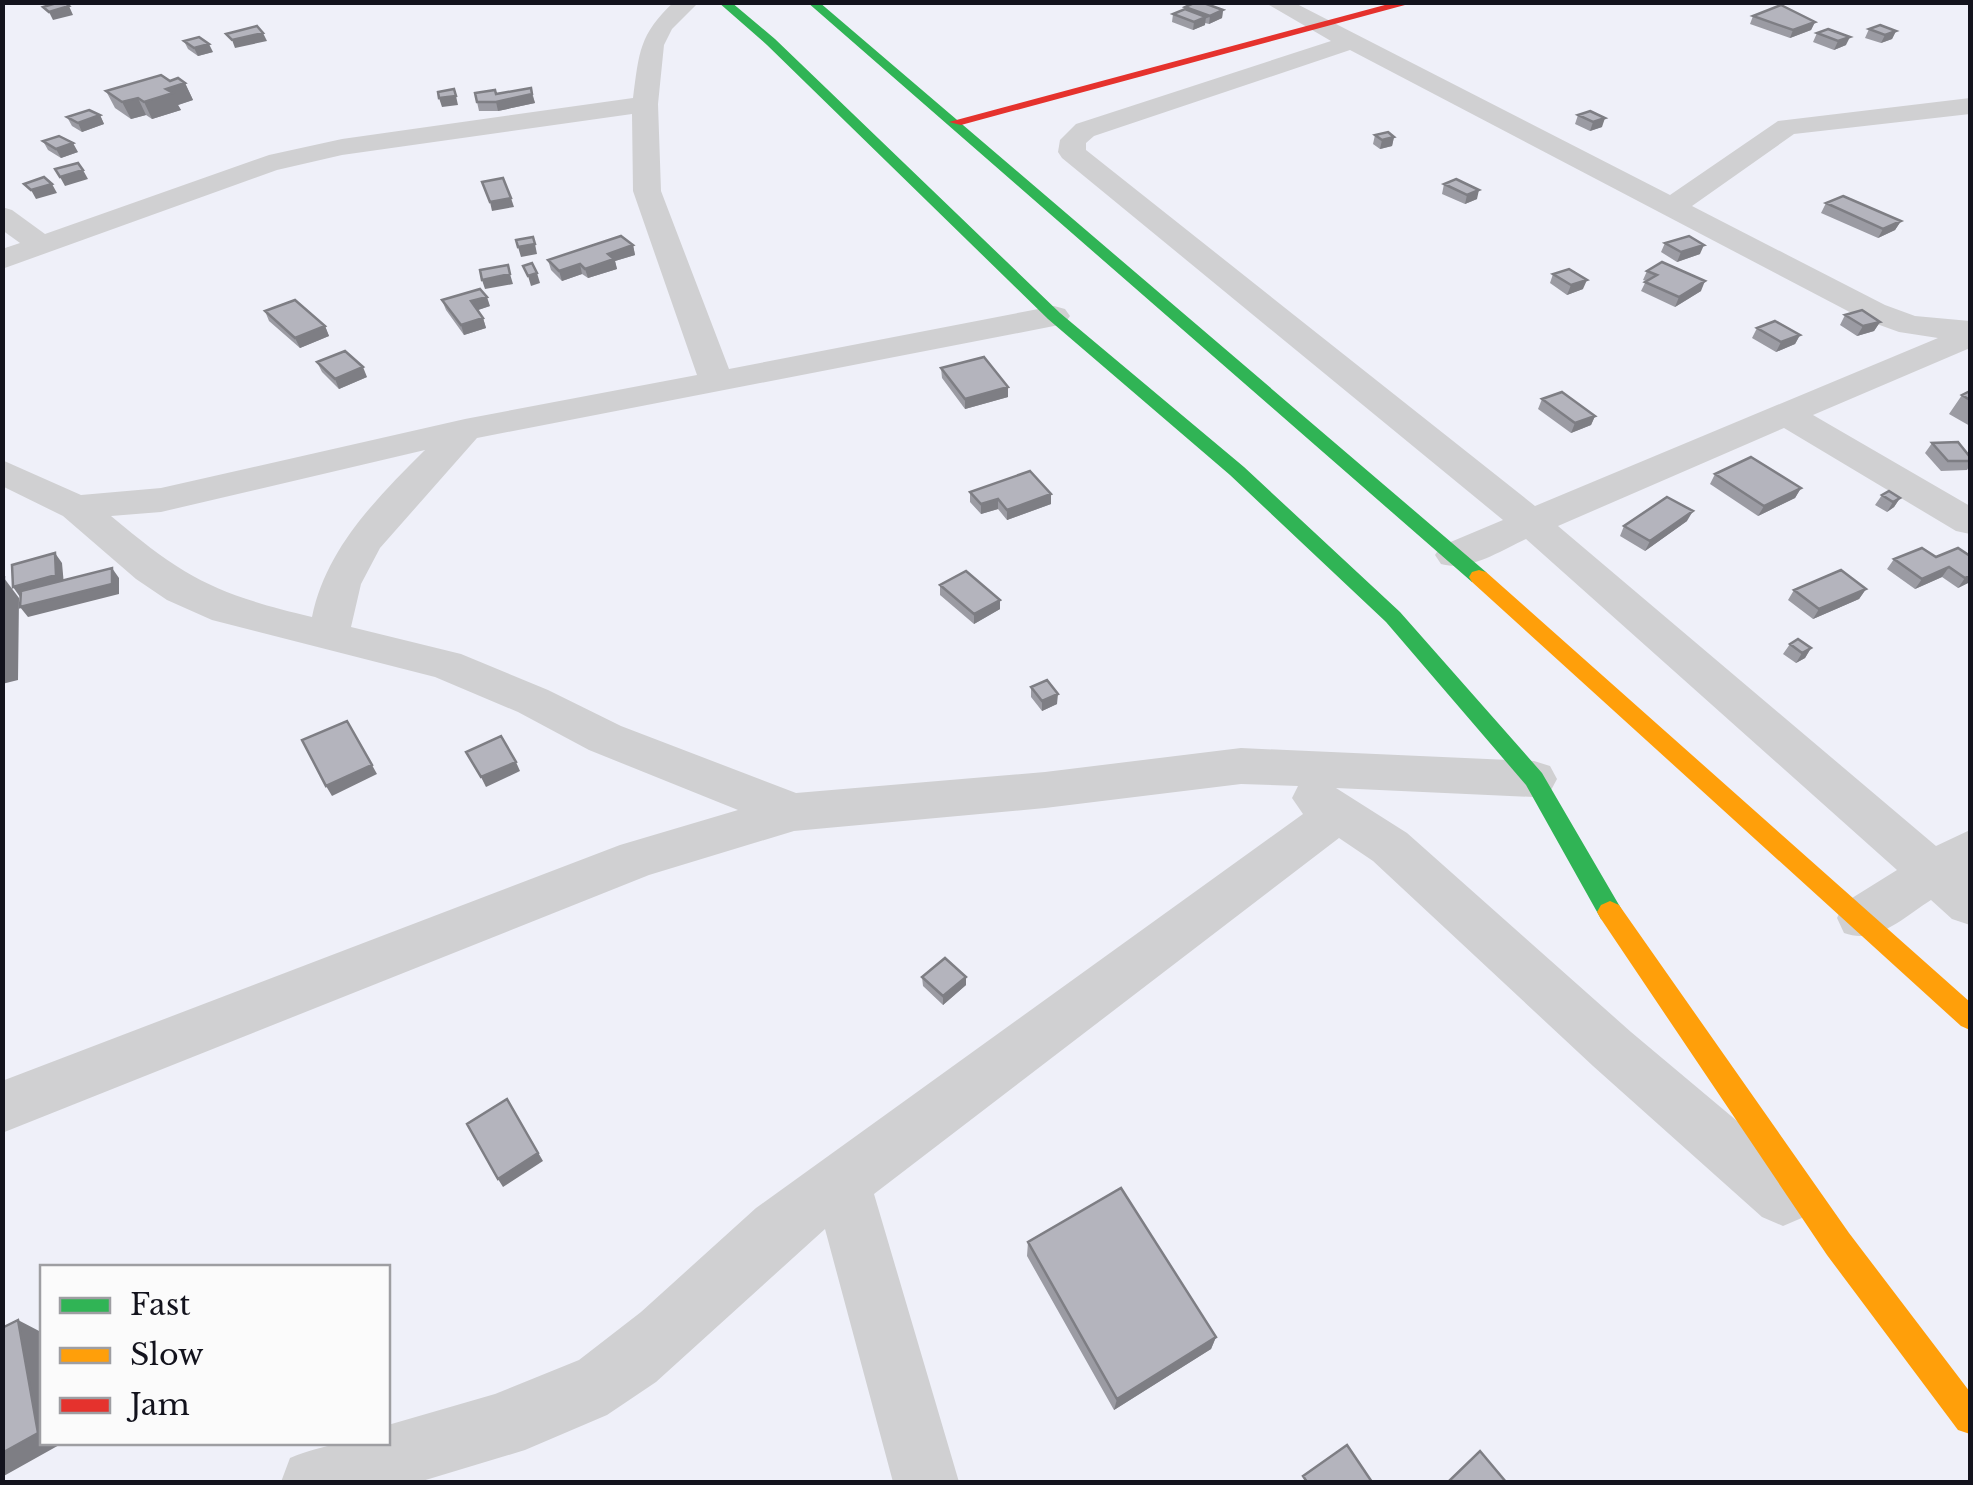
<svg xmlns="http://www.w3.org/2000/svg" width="1973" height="1485" font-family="'Libre Baskerville',serif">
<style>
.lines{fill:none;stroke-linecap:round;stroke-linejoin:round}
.street{fill:#d0d0d2;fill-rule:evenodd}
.fast{fill:#30b455;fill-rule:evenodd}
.slow{fill:#ff9f0a;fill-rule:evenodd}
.jam{fill:#e5322d;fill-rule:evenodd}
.wall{fill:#9b9ba3}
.shaded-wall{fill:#7e7e84}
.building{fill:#b4b4bd;stroke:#7e7e84;stroke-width:2.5}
</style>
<rect width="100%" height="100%" fill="#eff0f9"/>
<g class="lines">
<path class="street" d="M674,2h25l-27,27 -8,16 -6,59 3,87 68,178 325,-63 11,3 5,7 -5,7 -11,3 -577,112 -97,110 -19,36 -10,43 110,27 87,36 73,36 175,67 249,-21 196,-24 293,13 16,5 7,13 -7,13 -16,5 -198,-9 71,45 224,199 173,145 8,20 -8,20 -21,9 -21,-9 -169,-151 -220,-205 -34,-23 -465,356 85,288h-66l-68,-253 -169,153 -49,33 -82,35 -106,32h-138l9,-24c37,-15 58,-16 98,-16v-17l107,-31 84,-34 62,-48 115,-104 547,-394 -11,-16 6,-12 -57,-2 -196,24 -251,23 -145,44 -647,258v-52l618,-236 118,-35 -149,-60 -71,-38 -83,-35 -223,-57 -45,-20 -31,-21 -73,-63 -61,-30v-26l79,35 80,-7 304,-69 232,-44 -64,-184 -1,-77 -290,41 -65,15 -275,99v-20l18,-6 -18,-13v-23l10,3 33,24 224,-79 73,-16 291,-41c6,-45 6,-64 41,-96zM425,450c-48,48 -99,98 -113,167 -96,-23 -126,-38 -201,-101l50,-4z
M1264,2h29l377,193 108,-74 192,-23v16l-176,20 -102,72 193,99 30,11 55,5v27l-157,67 157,91v28l-14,-3 -172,-103 -226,98 378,320 34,-16v95l-18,-6 -21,-19c-27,17 -54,45 -87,33l-7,-15 7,-15 53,-33 -371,-331c-26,12 -57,33 -85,25l-6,-9 6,-9 62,-26 -441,-362 -4,-6 2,-12 16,-16 255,-83zM1350,50l513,269 36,13 39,6 -403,168 -449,-356v-7l8,-7z"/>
<path class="fast" d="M718,2h13l44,37 285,274 184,154 156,145 142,161 77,132 4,7 -4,7 -9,4 -9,-4 -75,-134 -140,-163 -156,-147 -182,-156 -281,-274z
M807,2h12l667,570 3,5 -3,5h-14z"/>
<path class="slow" d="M1479,570l7,2 484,430v28l-9,-4 -489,-444 -3,-5 3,-5z
M1610,901l9,4 230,328 121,159v42l-12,-4 -131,-175 -226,-336 -4,-7 4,-7z"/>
<path class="jam" d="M1396,2h20l-455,123 -12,-3z"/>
</g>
<path class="wall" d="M1185,7l38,3 -1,8 -13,6 -4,-1v2l-12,5 -21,-8 1,-8 12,-5z
M1753,16l62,6 -4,8 -21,8 -40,-14z
M1828,29l18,16 -12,5 -21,-8 4,-9z
M1869,29l27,2 -4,8 -11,4 -16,-5z
M184,41l29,11 -15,4 -10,-7z
M170,81l15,2 8,17 -15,5 3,5 -29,9 -6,-4 -15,4 -16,-11 -9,-17z
M531,88l4,15 -37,8h-19l-4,-18 21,1z
M100,115l4,9 -22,8 -10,-6 -5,-9z
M1578,115l24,12 -12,4 -15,-7z
M1375,135l19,2 -2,9 -12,3 -7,-5z
M43,141l35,11 -17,6 -13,-8z
M1444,184l33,15 -12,5 -23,-10z
M1826,203l75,18 -6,9 -17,8 -57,-25z
M1665,243l35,11 -23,8 -16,-10z
M633,245l2,10 -20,6 2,8 -29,9 -6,-4 -20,7 -11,-11 -3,-10z
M1647,271l54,20 -26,16 -34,-16 5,-10 -3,-1z
M1553,274l30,15 -16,6 -17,-12z
M442,300l48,6 -12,4 5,8 3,10 -22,7 -18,-25z
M265,311l60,15 4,10 -29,12 -31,-27z
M1845,315l35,7 -6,9 -17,5 -17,-11z
M1757,328l43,7 -5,9 -19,8 -24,-14z
M317,362l50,15 -28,12 -17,-17z
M941,368l67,19v10l-43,12 -23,-31z
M1970,391v35l-21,-12 13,-19z
M1542,399l53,17 -4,9 -20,8 -33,-24z
M1932,443l38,14v8l-3,5 -26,1 -16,-18z
M1715,474l86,14 -6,10 -37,18 -48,-32z
M970,492l81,2v10l-44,16 -9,-11 -17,5 -11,-12z
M1882,495l18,3 -6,9 -7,5 -12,-7z
M1687,521l-42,30 -25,-15 4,-10z
M1936,557l34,25 -12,6 -16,-11 -27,12 -28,-20 7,-10z
M940,585l60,24 -26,15 -34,-29z
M1866,589l-7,10 -46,20 -25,-19 6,-10z
M1790,644l21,4 -6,10 -9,5 -13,-9z
M1031,687l26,17 -15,7 -11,-14z
M922,977h44v8l-23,20 -20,-19z
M1028,1242l188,95 -5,12 -97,61 -87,-154z"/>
<path class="shaded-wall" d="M69,6l4,9 -20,5 -4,-8z
M1223,10l-1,8 -13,6 1,-8z
M1206,17l-1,8 -12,5 1,-8z
M1815,22l-4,8 -21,8 3,-8z
M1896,31l-4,8 -11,4 4,-8z
M263,33l4,8 -32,7 -3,-8z
M1850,37l-4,8 -12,5 4,-9z
M209,44l4,8 -15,4 -4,-8z
M185,83l8,17 -15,5 3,5 -29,9 -8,-17 22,-13z
M532,94l3,9 -37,8 -2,-9z
M456,96l2,9 -16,2 -3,-9z
M138,98l8,17 -15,4 -9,-17z
M100,115l4,9 -22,8 -4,-9z
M1605,118l-3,9 -12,4 3,-9z
M1394,137l-2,9 -12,3 2,-9z
M73,143l5,9 -17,6 -5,-9z
M83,170l5,9 -23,7 -5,-9z
M52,184l5,9 -21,6 -5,-9z
M1479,190l-2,9 -12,5 2,-9z
M511,198l3,9 -22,4 -2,-9z
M1901,221l-6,9 -17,8 5,-9z
M535,244l2,10 -16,3 -3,-10z
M633,245l2,10 -20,6 2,8 -29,9 -3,-9 23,-15z
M1704,245l-4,9 -23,8 4,-10z
M580,264l2,10 -20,7 -3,-10z
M537,273l3,10 -9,3 -3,-10z
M510,274l3,10 -28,5 -3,-9z
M1587,280l-4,9 -16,6 4,-10z
M1705,281l-4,10 -26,16 4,-10z
M487,297l3,9 -15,5 -4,-10z
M483,318l3,10 -22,7 -3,-10z
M1880,322l-6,9 -17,5 6,-10z
M325,326l4,10 -29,12 -5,-10z
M1800,335l-5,9 -19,8 5,-10z
M363,367l4,10 -28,12 -4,-10z
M1008,387v10l-43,12v-10z
M1595,416l-4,9 -20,8 4,-10z
M1801,488l-6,10 -37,18 6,-10z
M1051,494v10l-44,16v-10z
M1900,498l-6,9 -7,5 6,-10z
M998,499v10l-17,5v-10z
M1693,511l-6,10 -42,30 5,-10z
M55,553l7,10 2,22 -44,12 -7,-10z
M1949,567l-7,10 -27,12 7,-10z
M112,568l7,10v16l-91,23 -8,-10z
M1970,576v6l-12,6 7,-10z
M4,578l15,20 -1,82 -16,4z
M1866,589l-7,10 -46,20 6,-10z
M1000,600v9l-26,15v-10z
M1811,648l-6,10 -9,5 6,-10z
M1058,694l-1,10 -15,7v-10z
M516,762l4,9 -34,16 -5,-10z
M372,765l5,9 -45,22 -6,-10z
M966,977v8l-23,20v-9z
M507,1099l36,62 -40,26 -5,-8z
M18,1320l23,12 1,11v99h19v2l-59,33v-24z
M1216,1337l-5,12 -97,61 3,-11z"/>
<path class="building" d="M60,2h4l5,4 -20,6 -6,-5z
M1196,2h5l22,8 -13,6 -25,-9z
M1781,5l34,17 -22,8 -40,-14z
M1185,9l21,8 -12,5 -21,-8z
M1880,25l16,6 -11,4 -16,-6z
M257,26l6,7 -31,7 -6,-6z
M1828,29l22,8 -12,4 -21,-8z
M199,37l10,7 -15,4 -10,-7z
M161,75l9,6 8,-3 7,5 -19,6 7,4 -29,9 -6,-4 -16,4 -16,-11z
M531,88l1,6 -36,8h-19l-2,-9 20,-3 1,4z
M454,89l2,7 -17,2 -1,-6z
M89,110l11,5 -22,8 -11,-6z
M1590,111l15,7 -12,4 -15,-7z
M1388,132l6,5 -12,3 -7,-5z
M59,136l14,7 -17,6 -13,-8z
M78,163l5,7 -23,7 -5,-8z
M44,177l8,7 -21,6 -7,-6z
M503,178l8,20 -21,4 -8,-20z
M1456,179l23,11 -12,5 -23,-11z
M1843,196l58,25 -18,8 -57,-26z
M621,236l12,9 -25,9 6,5 -29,10 -5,-5 -21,7 -11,-11z
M1689,236l15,9 -23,7 -16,-9z
M533,237l2,7 -17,3 -2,-7z
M1662,262l43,19 -26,16 -34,-15 12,-7 -10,-4z
M532,263l5,10 -9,3 -5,-10z
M508,265l2,9 -28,6 -2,-10z
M1569,269l18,11 -16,5 -18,-11z
M480,289l7,8 -16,4 12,17 -22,7 -19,-25z
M295,300l30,26 -30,12 -30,-27z
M1862,310l18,12 -17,4 -18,-11z
M1775,321l25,14 -19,7 -24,-14z
M345,351l18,16 -28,12 -18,-17z
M984,357l24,30 -43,12 -24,-31z
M1970,391v9l-8,-5z
M1562,392l33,24 -20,7 -33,-24z
M1958,442l12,15v4h-22l-16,-18z
M1751,457l50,31 -37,18 -49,-32z
M1030,471l21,23 -44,16 -9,-11 -17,5 -11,-12z
M1889,491l11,7 -7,4 -11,-7z
M1667,497l26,14 -43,30 -26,-15z
M1922,548l14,9 22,-9 12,8v20l-5,2 -16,-11 -27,12 -28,-20z
M55,553l1,22 -43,12 -1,-22z
M112,568v16l-92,23 1,-16z
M1841,570l25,19 -47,20 -25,-19z
M966,571l34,29 -26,14 -34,-29z
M4,578l-2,61v-60z
M1798,639l13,9 -9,5 -12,-9z
M1047,680l11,14 -16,7 -11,-14z
M347,721l25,44 -46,21 -24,-46z
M501,736l15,26 -35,15 -15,-25z
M945,958l21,19 -23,19 -21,-19z
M507,1099l31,54 -40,26 -31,-55z
M1121,1188l95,149 -99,62 -89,-157z
M18,1320l20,113 -36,20v-125z
M1347,1445l25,37h-65l-4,-6z
M1480,1451l26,31h-58z"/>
<rect width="1973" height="1485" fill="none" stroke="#13131d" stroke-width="10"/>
<rect x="40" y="1265" width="350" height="180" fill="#fbfbfb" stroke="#9e9ea2" stroke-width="2.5"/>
<rect x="60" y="1298" width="50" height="15" fill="#30b455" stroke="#9e9ea2" stroke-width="2.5"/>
<text x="130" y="1315" font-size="30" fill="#13131d">Fast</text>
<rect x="60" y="1348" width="50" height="15" fill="#ff9f0a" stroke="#9e9ea2" stroke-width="2.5"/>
<text x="130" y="1365" font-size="30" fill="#13131d">Slow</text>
<rect x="60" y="1398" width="50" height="15" fill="#e5322d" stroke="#9e9ea2" stroke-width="2.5"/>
<text x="130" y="1415" font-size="30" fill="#13131d">Jam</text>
</svg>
